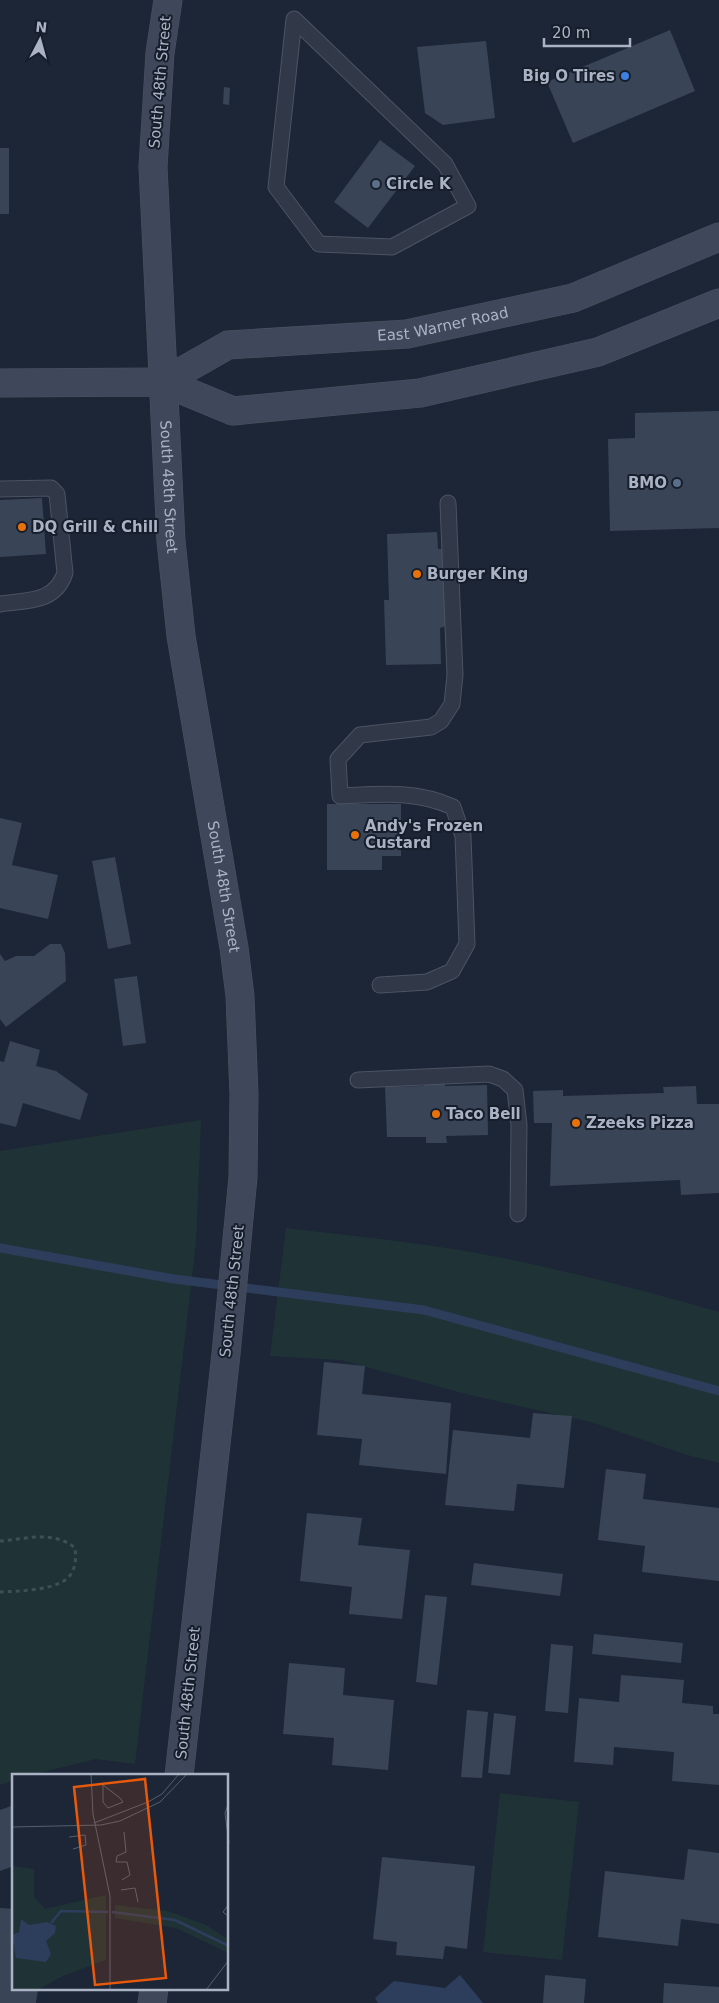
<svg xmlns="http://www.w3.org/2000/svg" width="719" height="2003" font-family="'DejaVu Sans',sans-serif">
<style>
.green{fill:#1f3337}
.water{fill:#2d3e5d}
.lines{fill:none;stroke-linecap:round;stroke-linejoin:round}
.stream{stroke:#2d3e5d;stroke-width:9}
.building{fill:#394457}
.service-casing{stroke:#4c5362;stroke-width:17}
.secondary-casing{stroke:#4c5362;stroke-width:29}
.path{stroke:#3d5055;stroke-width:3;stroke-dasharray:4 4;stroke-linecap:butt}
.service{stroke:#313847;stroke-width:15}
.secondary{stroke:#3f475a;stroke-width:28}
.shop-dot{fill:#3f7fe0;stroke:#171e2b;stroke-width:2}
.service-dot{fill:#5c6f8a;stroke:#171e2b;stroke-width:2}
.food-dot{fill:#e8710a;stroke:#171e2b;stroke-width:2}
.labels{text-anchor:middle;stroke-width:4;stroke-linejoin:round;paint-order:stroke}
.poi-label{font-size:15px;font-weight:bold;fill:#aab3c4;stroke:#171e2b;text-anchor:start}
.street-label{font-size:15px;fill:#aab3c4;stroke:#171e2b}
.inset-river{fill:none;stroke:#2d3e5d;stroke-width:2.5}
.inset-road{fill:none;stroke:#555e6f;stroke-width:1}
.view{fill:#e8590c;fill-opacity:0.15;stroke:#e8590c;stroke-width:2.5}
.inset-edge{fill:none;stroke:#aab3c4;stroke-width:2.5}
</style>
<rect width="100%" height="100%" fill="#1d2636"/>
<path class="green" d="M201,1120l-5,123 -61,521 -39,-5 -66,16 -16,1v4l-14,5v-634z
M286,1228c74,9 149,16 222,31 71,15 142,33 211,53v151l-32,-8 -96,-33 -121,-27 -129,-35 -71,-4z
M500,1793l79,9 -17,158 -79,-8z"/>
<path class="water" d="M460,1975l23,28h-105l-3,-5 19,-17 51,7z"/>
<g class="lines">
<path class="stream" d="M0,1248l174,31 250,31 295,81"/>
</g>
<path class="building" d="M670,30l25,61 -122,52 -26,-61z
M486,41l9,77 -52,7 -18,-12 -8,-66z
M224,87l6,1 -1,17 -6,-1z
M380,140l35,26 -47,62 -34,-26z
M0,148h9v66h-9z
M719,411v117l-109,3 -2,-92 27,-1v-25z
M42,498l4,56 -46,3v-57z
M437,532l1,17h6l2,77 -6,2 1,36 -55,1 -2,-65h5l-2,-66z
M327,804h74v52h-19v14h-55z
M0,818l22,5 -10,42 46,10 -10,44 -48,-11z
M115,857l16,87 -23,5 -16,-88z
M50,944h11l4,9 1,28 -60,46 -6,-8v-65l5,7 11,-5h18z
M137,976l9,67 -23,3 -9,-67z
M10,1041l30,9 -4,16 20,5 32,23 -8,26 -57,-17 -7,24 -16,-4v-62l4,1z
M445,1082v4l42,-1 1,50 -42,1 1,7h-21v-6h-39l-2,-50 39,-1v-3z
M696,1086l1,18h22v89l-38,2 -1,-15 -130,6 2,-63h-18l-1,-32 30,-1v6l101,-3 -1,-6z
M324,1362l41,4 -3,28 89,9 -5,71 -87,-9 3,-26 -45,-4z
M533,1413l39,3 -8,72 -47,-4 -3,27 -69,-6 8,-75 77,8z
M606,1469l40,5 -3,25 76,9v73l-77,-9 3,-26 -47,-6z
M307,1513l55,5 -4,27 52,5 -8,69 -53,-5 3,-27 -52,-6z
M474,1563l89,11 -3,22 -89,-11z
M425,1595l22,2 -10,88 -21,-3z
M594,1634l89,9 -2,20 -89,-9z
M551,1644l22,2 -5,67 -23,-2z
M289,1663l56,5 -2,27 51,5 -6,70 -56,-5 2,-27 -51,-4z
M621,1675l63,5 -2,23 31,3v8h6v71l-47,-4 2,-29 -60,-5 -1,18 -39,-3 5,-64 40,4z
M467,1710l21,2 -6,66 -21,-1z
M494,1713l22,3 -6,59 -22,-2z
M14,1805v61l-14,5v-61z
M688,1849l31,4v71l-38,-5 -3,27 -80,-9 7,-66 79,9z
M382,1857l93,9 -8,83 -22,-3 -2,13 -47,-4 1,-13 -24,-3z
M0,1908l14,1v80h24l-2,14h-36z
M545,1975l41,4 -2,24h-41z
M664,1983l55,4v16h-56z"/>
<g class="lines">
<defs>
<path id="service" d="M294,19l151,145 23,42 -76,41 -73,-3 -43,-57z
M0,489l51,-1 6,6 8,79c-10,30 -37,27 -65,31
M380,985l47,-3 25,-11 15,-27 -4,-108 -10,-29c-37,-17 -74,-13 -113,-11l-2,-37 22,-24 71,-8 10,-6 11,-17 3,-29 -7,-172
M358,1080l131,-6 14,5 12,11 4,35 -1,89"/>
<g id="secondary">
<path id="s1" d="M168,0l-8,53 -7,114 18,374 10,95 53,312 6,48 4,98 -1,83 -17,177 -47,422"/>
<path id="s2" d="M163,382l65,-37 179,-11 166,-36 146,-61"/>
<path d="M0,383l163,-1 70,29 187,-18 178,-41 121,-49"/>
<path d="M152,2003l2,-14"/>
</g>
</defs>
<use href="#service" class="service-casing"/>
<use href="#secondary" class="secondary-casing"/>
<path class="path" d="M0,1541c25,-2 54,-11 75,7 1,9 1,18 -4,26 -10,17 -54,17 -71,18"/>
<use href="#service" class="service"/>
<use href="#secondary" class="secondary"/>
</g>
<circle class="shop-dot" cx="625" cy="76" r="5"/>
<g class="service-dot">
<circle cx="376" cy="184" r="5"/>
<circle cx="677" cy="483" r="5"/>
</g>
<g class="food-dot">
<circle cx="22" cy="527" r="5"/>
<circle cx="417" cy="574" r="5"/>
<circle cx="355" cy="835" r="5"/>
<circle cx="436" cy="1114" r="5"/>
<circle cx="576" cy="1123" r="5"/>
</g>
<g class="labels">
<g class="poi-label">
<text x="615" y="81" text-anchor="end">Big O Tires</text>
<text x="386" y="189">Circle K</text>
<text x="667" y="488" text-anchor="end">BMO</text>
<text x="32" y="532">DQ Grill &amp; Chill</text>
<text x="427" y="579">Burger King</text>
<text x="365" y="831">Andy's Frozen<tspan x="365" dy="17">Custard</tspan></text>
<text x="446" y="1119">Taco Bell</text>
<text x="586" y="1128">Zzeeks Pizza</text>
</g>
<g class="street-label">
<text transform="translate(160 82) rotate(-85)" y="5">South 48th Street</text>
<text dy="5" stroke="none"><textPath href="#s2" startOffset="291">East Warner Road</textPath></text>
<text dy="5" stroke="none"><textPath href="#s1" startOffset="488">South 48th Street</textPath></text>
<text dy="5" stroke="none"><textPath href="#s1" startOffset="892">South 48th Street</textPath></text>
<text transform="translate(232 1291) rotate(-84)" y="5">South 48th Street</text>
<text transform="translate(188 1693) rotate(-84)" y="5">South 48th Street</text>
</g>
</g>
<g transform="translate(12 1774)">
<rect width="216" height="216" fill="#1d2636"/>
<path d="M0,92l22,3v28l11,12 61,-14v65l-43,16 -26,14h-25zM103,131l53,6 38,14 22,14v14l-52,-25 -61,-10z" fill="#1f3337"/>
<path d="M9,145l8,6 18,-3 9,4 -1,7 -9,8 5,13 -5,8 -30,-4 -4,-23 7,-3z" fill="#2d3e5d"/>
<path class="inset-river" d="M100,138l63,8 54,26M39,149l10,-12 47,1"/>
<path class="inset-road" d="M79,0l2,40 17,82v94M91,11l17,13 3,4 -15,6 -5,-6zM217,28l-4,11 4,30M82,49l54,-21 14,-8 17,-20M0,53l89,-2 19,-4 40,-19 27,-28M57,63l16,-2 1,10 -13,4M110,106l8,-5 -3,-13h-11l1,-6 9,-4 -2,-20M109,116l14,-2 3,14M217,130l-6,8 6,5M194,216l23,-30"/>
<path class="view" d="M133,5l21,199 -71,7 -21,-198z"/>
<rect width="216" height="216" class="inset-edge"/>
</g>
<g transform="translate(40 40) rotate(6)" stroke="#171e2b" stroke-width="4" paint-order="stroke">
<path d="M0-4L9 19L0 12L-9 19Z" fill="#aab3c4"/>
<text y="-8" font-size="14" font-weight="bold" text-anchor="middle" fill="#aab3c4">N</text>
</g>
<path d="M544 38v8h86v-8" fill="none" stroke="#aab3c4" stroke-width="2.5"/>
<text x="552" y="38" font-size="15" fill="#aab3c4" stroke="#171e2b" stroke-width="4" paint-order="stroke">20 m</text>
</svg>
